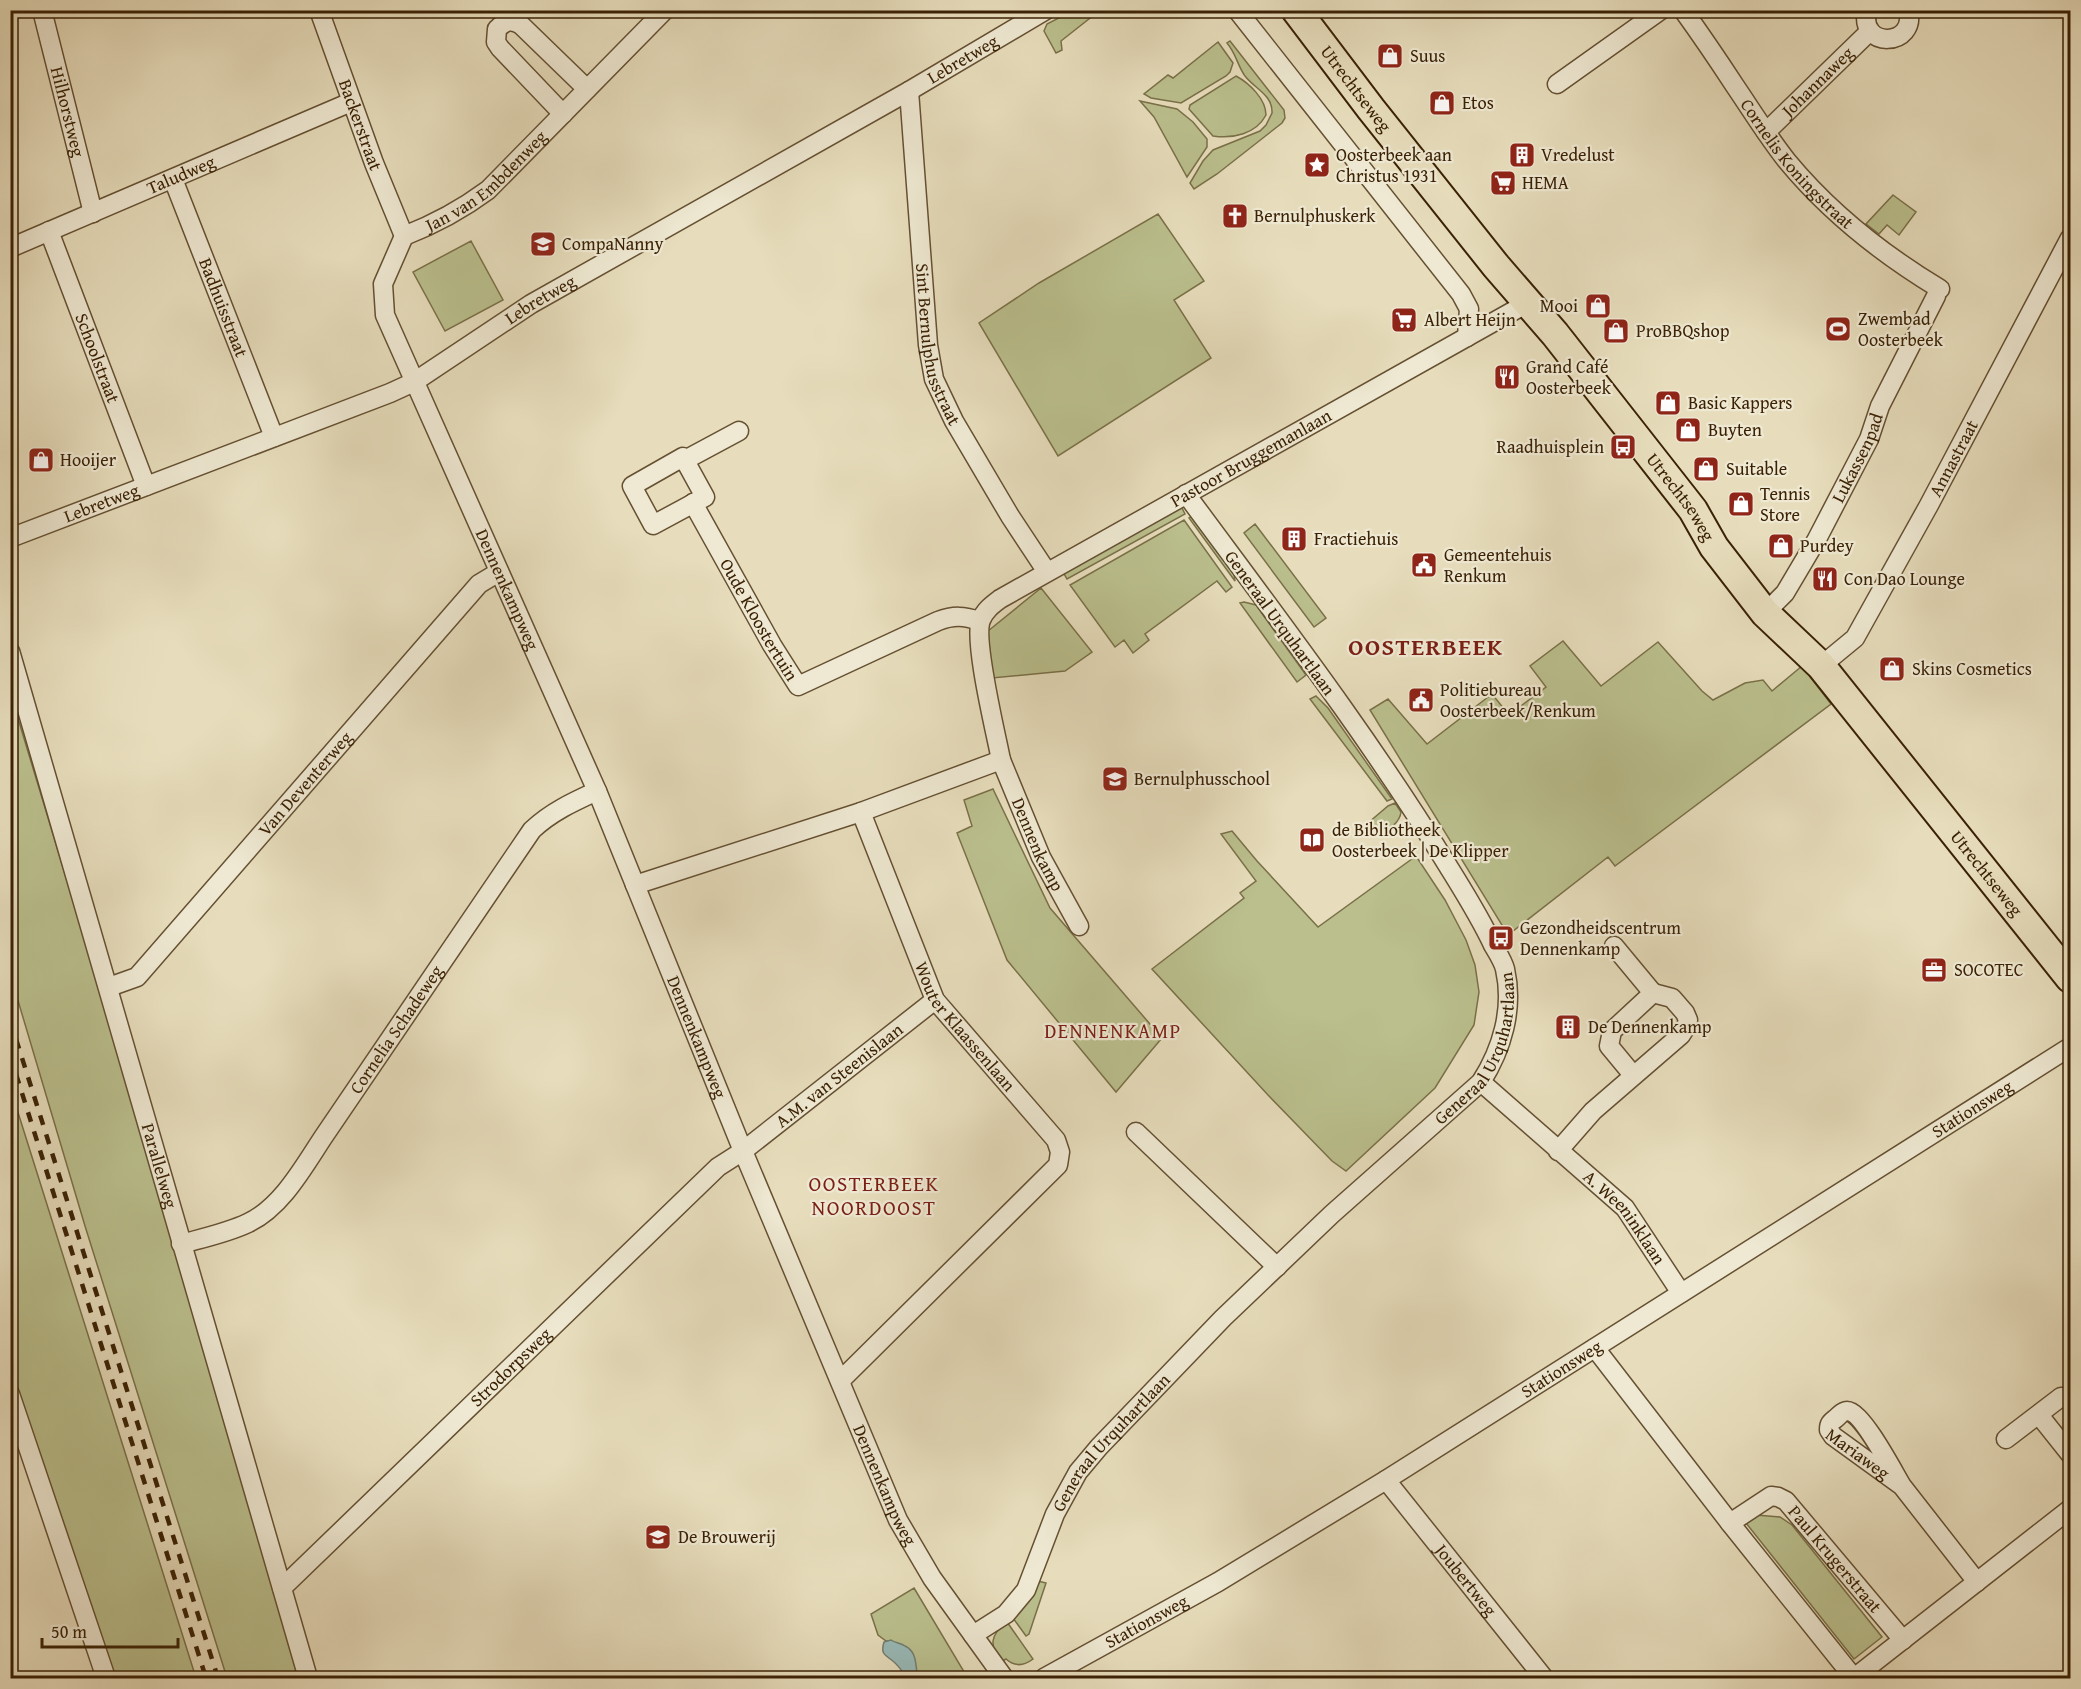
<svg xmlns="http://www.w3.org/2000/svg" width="2081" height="1689" font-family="'Gentium Book Plus',serif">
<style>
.green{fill:#babf8d;stroke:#7a7048;stroke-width:1.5}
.water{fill:#98bab8;stroke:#727d70;stroke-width:1.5}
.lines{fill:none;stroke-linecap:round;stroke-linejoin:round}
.minor-casing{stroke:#655032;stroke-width:21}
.primary-casing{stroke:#3a2104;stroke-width:32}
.minor{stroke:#efe9d3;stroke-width:18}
.primary{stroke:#e7ddbc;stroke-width:28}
.rail{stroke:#3a2104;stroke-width:4.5;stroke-dasharray:10 10;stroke-linecap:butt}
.labels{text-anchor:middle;stroke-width:4.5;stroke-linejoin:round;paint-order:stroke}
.poi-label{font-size:18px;fill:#3a2104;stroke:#efe9d3;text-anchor:start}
.street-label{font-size:18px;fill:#3a2104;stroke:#efe9d3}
.neighbourhood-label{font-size:20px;letter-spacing:1.5px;fill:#7a1f14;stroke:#efe9d3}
.quarter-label{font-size:21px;letter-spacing:1.5px;fill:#7a1f14;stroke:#efe9d3}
.district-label{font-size:24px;font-weight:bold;letter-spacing:1.5px;fill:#7a1f14;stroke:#efe9d3}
</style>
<rect width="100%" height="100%" fill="#e7ddbc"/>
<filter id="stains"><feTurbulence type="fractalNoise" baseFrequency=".00333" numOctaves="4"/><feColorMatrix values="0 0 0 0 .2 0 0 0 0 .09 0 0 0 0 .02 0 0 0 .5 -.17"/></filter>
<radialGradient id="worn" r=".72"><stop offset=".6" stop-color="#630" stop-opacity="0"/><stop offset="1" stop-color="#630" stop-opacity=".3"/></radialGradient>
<path class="green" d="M1072,11h27l-38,30 1,9 -6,3 -12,-22 3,-7z
M1230,41l54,69 1,8 -3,5 -65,51 -23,15 -4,-6 13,-22 10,-11 47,-19 6,-6 6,-12c1,-18 -17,-24 -27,-37 -8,-11 -8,-21 -18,-33z
M1218,42l15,21 -3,9 -4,4 -45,27 -30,-5 -7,-4 24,-19 5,3z
M1236,76c13,7 30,23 30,39 -10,19 -33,24 -53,21l-24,-27 1,-4z
M1140,101l37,8 16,13 14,17v8l-20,30 -33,-60z
M1893,195l23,17 -17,23 -12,-10 -8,9 -13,-10z
M1158,214l46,67 -30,19 37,58 -153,98 -79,-133 60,-40z
M471,241l32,59 -58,31 -32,-59z
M1181,506l4,8 -118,65 -4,-7z
M1192,516l42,58 1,7 -46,-63z
M1184,520l48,67 -6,5 -9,-11 -72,53 4,6 -16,13 -9,-13 -9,7 -45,-62z
M1255,524l71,94 -12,9 -70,-94z
M1041,588l51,64 -27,19 -73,7 -4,-47z
M1244,602l12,3 50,70 -9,7 -57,-79z
M1563,641l38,45 57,-44 44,49 11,9 32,-17 18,-3 9,11 30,-25 29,38 -216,162 -7,-9 -100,78 -138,-225 18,-11 39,45 65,-50 17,21 37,-28 -16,-21z
M10,692l94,311 197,675h-74l-142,-452 -74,-249z
M1316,696l12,12 64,91 -5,2 -77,-102z
M993,789l57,119 112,130 -46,54 -109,-132 -50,-127 15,-7 -8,-26z
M1395,803l6,9c-1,10 -13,20 -23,21l-10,-10 20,-17z
M1232,831l25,30 61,66 98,-71 29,44 21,40 9,25 4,27 -5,33 -39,63 -89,83 -14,-10 -64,-66 -116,-126 92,-71 -4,-5 16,-12 -35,-47z
M10,1087l186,591h-81l-104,-310z
M1756,1515l24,2 12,8 90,112 -28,22 -108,-136z
M1038,1581l8,2 -17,51 -3,2 -13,-18z
M914,1588l52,87 -4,3h-44c-3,-12 -18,-38 -32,-37l-8,-6 -7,-21z
M1007,1622l26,37c-9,7 -18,8 -27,0l-5,3c-12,-17 -11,-27 6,-40z"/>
<path class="water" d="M891,1640c4,3 10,3 14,6 13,6 10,21 13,32h-11c-4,-5 -8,-12 -13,-16 -8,-7 -14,-7 -10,-20z"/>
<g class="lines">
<defs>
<g id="minor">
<path id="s1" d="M42,10l51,203"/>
<path id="s2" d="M319,10l55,153 30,73"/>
<path d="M1237,10l224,284 8,15 -2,28"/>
<path id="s3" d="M1683,10c18,25 35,50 52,76 17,25 33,51 52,75 43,52 95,93 153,128"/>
<path d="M1867,10c-9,40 51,37 41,0"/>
<path d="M1557,84l104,-74"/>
<path id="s4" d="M909,91l19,254 6,34 20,42 56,95 37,56"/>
<path d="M563,114l-63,-66 -4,-6 1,-13c8,-8 14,-10 24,-4l66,64"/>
<path id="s5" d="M1766,132l104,-101"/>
<path id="s6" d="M173,179l101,258"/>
<path id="s7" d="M49,231l97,255"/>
<path id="s8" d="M404,236l-21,48 2,31 212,476 146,360 155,369 34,58 72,100"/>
<path id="s9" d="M404,236c31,-12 57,-26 84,-46l177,-180"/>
<path id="s10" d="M10,248l341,-146"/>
<path d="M683,457l22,40 -52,28 -21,-39z"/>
<path d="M685,460l54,-29"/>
<path id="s11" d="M693,503l79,142 26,41 140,-65c16,-6 26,-5 42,0"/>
<path id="s12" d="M10,538l380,-145 24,-11 117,-78 378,-213 137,-81"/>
<path id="s13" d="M1765,613l20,-20 32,-54 52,-100 11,-33 56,-110"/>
<path id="s14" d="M10,651l298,1027"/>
<path id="s15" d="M1821,666l34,-28 74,-133 141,-267"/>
<path id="s16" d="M1001,760l40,97 38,69"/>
<path id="s17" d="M861,812l140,-52c-5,-26 -28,-120 -20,-140 4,-10 11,-15 19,-21l515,-289 12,-9"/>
<path id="s18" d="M635,885l226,-73 74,188 121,140 4,12 -2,13 -217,215"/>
<path d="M1614,946l39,47"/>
<path id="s19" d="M109,987l28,-10 342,-393 20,-12"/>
<path id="s20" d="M1481,1082l144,126 56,85"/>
<path d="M1136,1132l141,135"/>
<path d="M1558,1151l35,-40 88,-76 5,-8 2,-7 -3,-7 -13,-15 -19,-5 -41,38 -3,15 24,29"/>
<path id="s21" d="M181,1244c22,-6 46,-11 67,-21 34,-16 56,-57 76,-87l208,-306c19,-18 41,-28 65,-39"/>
<path d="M1595,1348l135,175 124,155"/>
<path d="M10,1394l96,284"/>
<path d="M2039,1415l31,39"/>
<path d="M2006,1439l55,-42"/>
<path id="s22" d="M1386,1480l158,198"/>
<path id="s23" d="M1902,1486c-8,-13 -40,-75 -55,-75 -5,0 -8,5 -12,8 -5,4 -6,5 -6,11l4,6 69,50 75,96"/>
<path id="s24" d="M1730,1523l41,-27 7,1 8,4 117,139"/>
<path id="s25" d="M282,1588l436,-421 25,-16 192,-151"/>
<path id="s26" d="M973,1635l33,-21 20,-24 29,-76 23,-42 21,-25 124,-129 109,-104 149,-132c21,-33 33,-73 24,-113 -2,-8 -8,-17 -12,-24 -13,-28 -29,-53 -45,-79 -79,-129 -172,-250 -262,-372"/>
<path id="s27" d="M1044,1678l174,-96 168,-102 684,-433"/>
<path d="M1854,1678l216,-169"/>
</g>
<g id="primary">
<path id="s28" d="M1296,10l75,99 125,157 59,68 138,176 21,37 51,66 56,53 249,312"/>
</g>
</defs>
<use href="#minor" class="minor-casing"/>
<use href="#primary" class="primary-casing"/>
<use href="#minor" class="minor"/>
<use href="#primary" class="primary"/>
<path class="rail" d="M10,1020l208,658
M10,1055l196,623"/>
</g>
<defs>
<symbol id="shop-square" viewBox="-11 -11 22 22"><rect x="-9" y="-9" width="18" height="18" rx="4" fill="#8f2418" stroke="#efe9d3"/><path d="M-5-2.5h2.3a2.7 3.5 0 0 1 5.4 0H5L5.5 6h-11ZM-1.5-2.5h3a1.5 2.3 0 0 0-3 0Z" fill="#fff"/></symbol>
<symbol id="building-square" viewBox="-11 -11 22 22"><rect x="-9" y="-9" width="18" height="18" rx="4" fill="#8f2418" stroke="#efe9d3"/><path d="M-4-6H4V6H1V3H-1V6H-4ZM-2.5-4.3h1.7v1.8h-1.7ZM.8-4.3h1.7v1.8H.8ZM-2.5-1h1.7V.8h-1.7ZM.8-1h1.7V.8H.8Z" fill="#fff"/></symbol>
<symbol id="sight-square" viewBox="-11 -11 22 22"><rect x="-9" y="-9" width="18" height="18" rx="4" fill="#8f2418" stroke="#efe9d3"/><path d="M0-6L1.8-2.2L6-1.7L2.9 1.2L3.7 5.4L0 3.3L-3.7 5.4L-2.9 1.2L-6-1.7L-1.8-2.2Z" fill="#fff"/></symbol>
<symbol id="supermarket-square" viewBox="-11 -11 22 22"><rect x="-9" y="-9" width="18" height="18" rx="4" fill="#8f2418" stroke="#efe9d3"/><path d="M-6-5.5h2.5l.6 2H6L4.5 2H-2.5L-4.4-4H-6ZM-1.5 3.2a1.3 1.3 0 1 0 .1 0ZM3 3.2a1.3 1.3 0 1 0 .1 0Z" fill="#fff"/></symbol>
<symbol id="church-square" viewBox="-11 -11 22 22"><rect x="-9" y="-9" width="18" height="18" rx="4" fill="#8f2418" stroke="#efe9d3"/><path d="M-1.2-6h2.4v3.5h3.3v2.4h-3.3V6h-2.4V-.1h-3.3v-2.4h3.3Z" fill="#fff"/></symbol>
<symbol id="school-square" viewBox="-11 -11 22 22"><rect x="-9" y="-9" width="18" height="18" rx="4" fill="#8f2418" stroke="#efe9d3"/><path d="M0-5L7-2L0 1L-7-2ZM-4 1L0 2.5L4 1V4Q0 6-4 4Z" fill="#fff"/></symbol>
<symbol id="stadium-square" viewBox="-11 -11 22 22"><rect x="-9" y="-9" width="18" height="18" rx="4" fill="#8f2418" stroke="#efe9d3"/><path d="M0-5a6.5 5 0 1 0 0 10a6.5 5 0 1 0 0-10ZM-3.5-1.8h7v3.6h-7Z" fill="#fff"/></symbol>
<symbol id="restaurant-square" viewBox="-11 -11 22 22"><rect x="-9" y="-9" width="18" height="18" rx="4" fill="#8f2418" stroke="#efe9d3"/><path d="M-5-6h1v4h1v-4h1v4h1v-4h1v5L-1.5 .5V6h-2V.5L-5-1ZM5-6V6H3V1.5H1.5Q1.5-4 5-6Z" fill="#fff"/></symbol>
<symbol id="bus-square" viewBox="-11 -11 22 22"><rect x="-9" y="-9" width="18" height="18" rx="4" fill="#8f2418" stroke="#efe9d3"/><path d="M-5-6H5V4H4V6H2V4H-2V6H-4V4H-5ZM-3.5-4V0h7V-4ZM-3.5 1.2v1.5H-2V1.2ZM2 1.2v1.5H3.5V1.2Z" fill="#fff"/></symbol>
<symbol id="civic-square" viewBox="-11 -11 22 22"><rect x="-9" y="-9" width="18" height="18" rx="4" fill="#8f2418" stroke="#efe9d3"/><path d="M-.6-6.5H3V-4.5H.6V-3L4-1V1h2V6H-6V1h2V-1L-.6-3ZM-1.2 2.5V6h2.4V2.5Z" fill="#fff"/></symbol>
<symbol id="library-square" viewBox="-11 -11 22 22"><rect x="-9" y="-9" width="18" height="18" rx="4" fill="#8f2418" stroke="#efe9d3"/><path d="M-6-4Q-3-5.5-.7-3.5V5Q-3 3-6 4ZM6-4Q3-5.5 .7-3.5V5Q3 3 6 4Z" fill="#fff"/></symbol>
<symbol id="office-square" viewBox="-11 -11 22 22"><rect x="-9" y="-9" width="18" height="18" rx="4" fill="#8f2418" stroke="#efe9d3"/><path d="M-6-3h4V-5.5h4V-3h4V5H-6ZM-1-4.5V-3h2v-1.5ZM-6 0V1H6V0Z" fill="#fff"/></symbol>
</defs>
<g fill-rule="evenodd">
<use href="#shop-square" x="1375" y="41" width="30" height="30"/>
<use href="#shop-square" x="1427" y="88" width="30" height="30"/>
<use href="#building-square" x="1507" y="140" width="30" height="30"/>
<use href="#sight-square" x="1302" y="150" width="30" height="30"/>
<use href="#supermarket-square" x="1488" y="168" width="30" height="30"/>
<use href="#church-square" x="1220" y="201" width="30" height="30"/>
<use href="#school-square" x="528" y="229" width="30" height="30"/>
<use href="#shop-square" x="1583" y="291" width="30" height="30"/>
<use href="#supermarket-square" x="1389" y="305" width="30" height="30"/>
<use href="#stadium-square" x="1823" y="314" width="30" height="30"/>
<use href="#shop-square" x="1601" y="316" width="30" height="30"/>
<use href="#restaurant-square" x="1492" y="362" width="30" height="30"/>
<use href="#shop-square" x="1653" y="388" width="30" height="30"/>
<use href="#shop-square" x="1673" y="415" width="30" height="30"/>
<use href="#bus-square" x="1608" y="432" width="30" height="30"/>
<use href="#shop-square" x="26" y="445" width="30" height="30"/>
<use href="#shop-square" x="1691" y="454" width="30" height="30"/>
<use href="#shop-square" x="1726" y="489" width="30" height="30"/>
<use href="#building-square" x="1279" y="524" width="30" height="30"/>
<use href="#shop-square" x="1766" y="531" width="30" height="30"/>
<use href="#civic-square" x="1409" y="550" width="30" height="30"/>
<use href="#restaurant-square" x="1810" y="564" width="30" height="30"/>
<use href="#shop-square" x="1877" y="654" width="30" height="30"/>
<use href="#civic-square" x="1406" y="685" width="30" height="30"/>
<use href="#school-square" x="1100" y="764" width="30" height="30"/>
<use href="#library-square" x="1297" y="825" width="30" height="30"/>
<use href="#bus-square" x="1486" y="923" width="30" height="30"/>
<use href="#office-square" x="1919" y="955" width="30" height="30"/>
<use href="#building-square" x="1553" y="1012" width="30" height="30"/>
<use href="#school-square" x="643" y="1522" width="30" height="30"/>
</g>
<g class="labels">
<g class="poi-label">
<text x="1410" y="62">Suus</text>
<text x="1462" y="109">Etos</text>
<text x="1336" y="161">Oosterbeek aan<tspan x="1336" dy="21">Christus 1931</tspan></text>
<text x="1541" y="161">Vredelust</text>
<text x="1522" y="189">HEMA</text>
<text x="1254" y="222">Bernulphuskerk</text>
<text x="562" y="250">CompaNanny</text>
<text x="1578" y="312" text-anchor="end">Mooi</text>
<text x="1858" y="325">Zwembad<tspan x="1858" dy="21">Oosterbeek</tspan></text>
<text x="1424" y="326">Albert Heijn</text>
<text x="1636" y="337">ProBBQshop</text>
<text x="1526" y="373">Grand Café<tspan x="1526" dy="21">Oosterbeek</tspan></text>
<text x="1688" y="409">Basic Kappers</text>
<text x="1708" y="436">Buyten</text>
<text x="1604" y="453" text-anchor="end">Raadhuisplein</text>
<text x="60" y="466">Hooijer</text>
<text x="1726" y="475">Suitable</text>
<text x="1760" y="500">Tennis<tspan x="1760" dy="21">Store</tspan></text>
<text x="1314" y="545">Fractiehuis</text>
<text x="1800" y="552">Purdey</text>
<text x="1444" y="561">Gemeentehuis<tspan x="1444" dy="21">Renkum</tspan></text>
<text x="1844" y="585">Con Dao Lounge</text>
<text x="1912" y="675">Skins Cosmetics</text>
<text x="1440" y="696">Politiebureau<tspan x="1440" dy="21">Oosterbeek/Renkum</tspan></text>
<text x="1134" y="785">Bernulphusschool</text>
<text x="1332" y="836">de Bibliotheek<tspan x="1332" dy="21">Oosterbeek | De Klipper</tspan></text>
<text x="1520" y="934">Gezondheidscentrum<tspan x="1520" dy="21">Dennenkamp</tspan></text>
<text x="1954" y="976">SOCOTEC</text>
<text x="1588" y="1033">De Dennenkamp</text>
<text x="678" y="1543">De Brouwerij</text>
</g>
<g class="street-label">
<text dy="6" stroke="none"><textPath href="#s12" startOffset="1070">Lebretweg</textPath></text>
<text dy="6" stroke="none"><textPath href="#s5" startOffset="72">Johannaweg</textPath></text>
<text dy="6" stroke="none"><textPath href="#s28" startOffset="99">Utrechtseweg</textPath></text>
<text dy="6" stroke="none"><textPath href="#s1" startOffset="105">Hilhorstweg</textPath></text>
<text dy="6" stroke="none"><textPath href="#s2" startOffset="122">Backerstraat</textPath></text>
<text dy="6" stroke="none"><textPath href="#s3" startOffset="192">Cornelis Koningstraat</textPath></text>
<text dy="6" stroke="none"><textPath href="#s10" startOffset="186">Taludweg</textPath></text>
<text dy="6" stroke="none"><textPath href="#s9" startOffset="100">Jan van Embdenweg</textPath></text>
<text dy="6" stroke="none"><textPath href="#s12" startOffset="584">Lebretweg</textPath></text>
<text dy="6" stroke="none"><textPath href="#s6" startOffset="138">Badhuisstraat</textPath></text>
<text dy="6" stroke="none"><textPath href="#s4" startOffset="256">Sint Bernulphusstraat</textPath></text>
<text dy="6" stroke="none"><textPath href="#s7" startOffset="136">Schoolstraat</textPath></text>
<text dy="6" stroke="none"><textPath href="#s17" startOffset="608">Pastoor Bruggemanlaan</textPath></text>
<text dy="6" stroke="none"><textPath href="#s13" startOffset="182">Lukassenpad</textPath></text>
<text dy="6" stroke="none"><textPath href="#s15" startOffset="249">Annastraat</textPath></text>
<text dy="6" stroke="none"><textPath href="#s28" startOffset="621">Utrechtseweg</textPath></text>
<text dy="6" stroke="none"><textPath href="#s12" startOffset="98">Lebretweg</textPath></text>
<text dy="6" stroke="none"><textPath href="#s8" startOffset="384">Dennenkampweg</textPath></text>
<text dy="6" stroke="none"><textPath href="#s11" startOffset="134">Oude Kloostertuin</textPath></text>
<text transform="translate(1280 623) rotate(54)" y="6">Generaal Urquhartlaan</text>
<text dy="6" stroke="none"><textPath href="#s19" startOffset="286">Van Deventerweg</textPath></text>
<text dy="6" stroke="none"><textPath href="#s16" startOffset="92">Dennenkamp</textPath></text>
<text dy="6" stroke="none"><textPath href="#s28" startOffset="1107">Utrechtseweg</textPath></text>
<text dy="6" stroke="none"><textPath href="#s18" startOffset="478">Wouter Klaassenlaan</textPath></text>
<text dy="6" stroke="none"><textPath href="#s21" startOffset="316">Cornelia Schadeweg</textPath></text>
<text dy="6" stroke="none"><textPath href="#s8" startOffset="870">Dennenkampweg</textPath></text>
<text dy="6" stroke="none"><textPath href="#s26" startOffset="789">Generaal Urquhartlaan</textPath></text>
<text dy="6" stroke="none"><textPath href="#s25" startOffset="758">A.M. van Steenislaan</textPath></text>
<text dy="6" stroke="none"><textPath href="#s27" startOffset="1089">Stationsweg</textPath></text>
<text dy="6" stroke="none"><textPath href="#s14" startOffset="536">Parallelweg</textPath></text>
<text dy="6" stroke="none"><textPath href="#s20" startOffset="198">A. Weeninklaan</textPath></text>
<text dy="6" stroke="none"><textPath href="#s25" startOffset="318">Strodorpsweg</textPath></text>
<text dy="6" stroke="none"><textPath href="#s27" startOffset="603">Stationsweg</textPath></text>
<text dy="6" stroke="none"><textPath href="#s26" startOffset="243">Generaal Urquhartlaan</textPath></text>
<text dy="6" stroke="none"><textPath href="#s23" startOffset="160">Mariaweg</textPath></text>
<text dy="6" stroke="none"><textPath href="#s8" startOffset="1356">Dennenkampweg</textPath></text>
<text dy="6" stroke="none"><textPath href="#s24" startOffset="141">Paul Krugerstraat</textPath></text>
<text dy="6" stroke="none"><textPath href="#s22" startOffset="128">Joubertweg</textPath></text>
<text dy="6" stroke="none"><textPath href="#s27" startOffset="117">Stationsweg</textPath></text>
</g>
<g class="neighbourhood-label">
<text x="1113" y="1038">DENNENKAMP</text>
</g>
<g class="quarter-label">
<text x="874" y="1191">OOSTERBEEK<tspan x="874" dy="24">NOORDOOST</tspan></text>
</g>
<g class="district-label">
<text x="1426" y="655">OOSTERBEEK</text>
</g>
</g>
<rect width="2081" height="1689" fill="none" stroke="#e7ddbc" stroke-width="36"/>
<rect x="12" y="12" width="2057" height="1665" fill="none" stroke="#3a2104" stroke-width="3"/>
<rect x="18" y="18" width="2045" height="1653" fill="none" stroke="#3a2104" stroke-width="1.5"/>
<path d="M42 1638v9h136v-9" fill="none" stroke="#3a2104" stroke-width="3"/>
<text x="51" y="1638" font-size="18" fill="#3a2104" stroke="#efe9d3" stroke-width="4.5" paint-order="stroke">50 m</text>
<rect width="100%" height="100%" filter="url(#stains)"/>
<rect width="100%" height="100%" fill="url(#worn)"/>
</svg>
